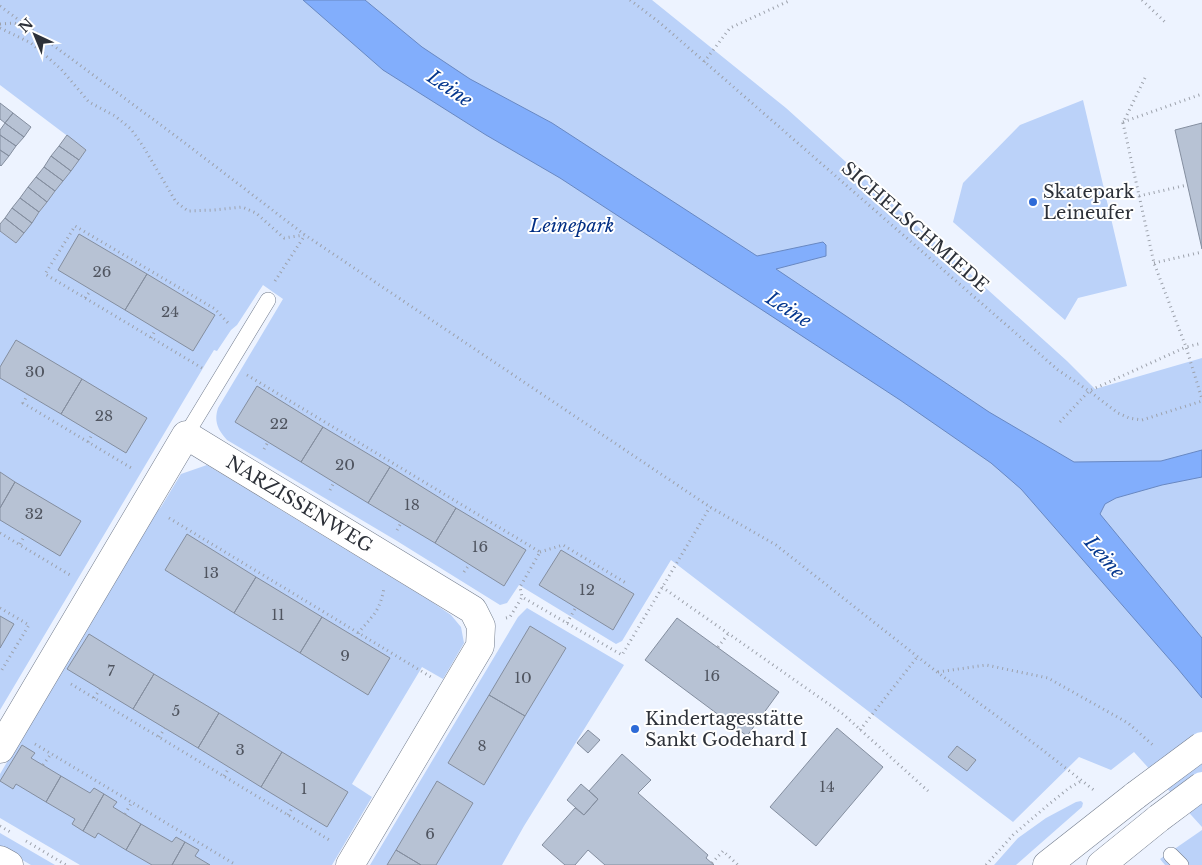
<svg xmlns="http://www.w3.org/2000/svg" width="1202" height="865" font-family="'Libre Baskerville',serif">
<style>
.green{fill:#bbd2f9}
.water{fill:#82aefc;stroke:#6888c2}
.building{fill:#b7c2d4;stroke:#848e9f}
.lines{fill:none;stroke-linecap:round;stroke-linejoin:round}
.service-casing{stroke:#737d8e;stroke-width:16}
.minor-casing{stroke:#737d8e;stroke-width:29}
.tertiary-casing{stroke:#737d8e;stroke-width:29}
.path{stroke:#9ca1ab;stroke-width:3;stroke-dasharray:1 4;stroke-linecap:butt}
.service{stroke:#fff;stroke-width:15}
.minor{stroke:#fff;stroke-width:28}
.tertiary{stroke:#fff;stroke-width:28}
.tertiary-bridge-casing{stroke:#737d8e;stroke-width:29;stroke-linecap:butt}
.tertiary-bridge{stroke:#fff;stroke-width:28}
.poi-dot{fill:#2d6ad7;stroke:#fff;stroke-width:2}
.labels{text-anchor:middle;stroke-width:4;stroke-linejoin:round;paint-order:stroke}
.number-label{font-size:15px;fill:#505560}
.poi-label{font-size:18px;fill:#2d3139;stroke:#fff;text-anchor:start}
.park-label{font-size:18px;font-style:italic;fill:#002e84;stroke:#fff}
.street-label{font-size:18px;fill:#2d3139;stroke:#fff}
.water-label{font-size:19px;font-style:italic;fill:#05378e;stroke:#fff}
</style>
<rect width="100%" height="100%" fill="#edf3ff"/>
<path class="green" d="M0,0h652l134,108 281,253 28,28 107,-31v469l-68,-75 -23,18 -32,-13 -66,65 -342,-262 -49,81 -6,3 -97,-59 -12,18 -7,2 -103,-64 -170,-101c-10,-11 -13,-19 -9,-32l65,-109 -20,-14 -26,40 -6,5 -14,21 -3,-1 -8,13 -206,347v-479l16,12 70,-93 -86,-65z
M1083,100l44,186 -49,12 -13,22 -112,-98 10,-39 57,-58z
M207,465l225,137 19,13 10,12 3,16 -21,36 -21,-12 -70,117 20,13 -40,68h-252l-80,-47v-44l154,-260 7,-7 20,-33z
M527,608l97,57 -100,161 -22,39h-132l148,-248z
M1081,801l2,2 -1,4 -66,58h-22l24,-27 28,-20 30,-16z
M1202,830v35h-37l-5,-6z
M0,833l55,32h-24l-31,-18z"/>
<path class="water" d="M303,0h62l57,47 48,32 82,44 205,133 66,-14 3,3v11l-50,13 213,143 85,50 87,-1 41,-11v27l-40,8 -46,13 -11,6 -5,10 102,124v60l-24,-29 -157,-180 -30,-26 -91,-63 -340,-222 -74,-43 -103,-65z"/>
<path class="building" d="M0,103l13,10 -8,10 -5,-4z
M13,113l18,14 -7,10 -19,-14z
M5,123l19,14 -8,9 -16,-11v-5z
M1202,123v126l-27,-119z
M0,135l16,11 -7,10 -9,-6z
M67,135l19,15 -7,10 -20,-14z
M59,146l20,14 -8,11 -20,-15z
M0,150l9,6 -8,10 -1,-1z
M51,156l20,15 -8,10 -19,-14z
M44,167l19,14 -8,10 -19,-14z
M36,177l19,14 -8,11 -19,-15z
M28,187l19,15 -8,10 -19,-14z
M20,198l19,14 -7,11 -20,-15z
M12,208l20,15 -8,10 -19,-15z
M5,218l19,15 -8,10 -16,-12v-7z
M79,234l68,40 -22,36 -67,-40z
M147,274l68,41 -22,36 -68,-41z
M16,340l66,39 -21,35 -61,-36v-11z
M82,379l65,39 -21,35 -65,-39z
M257,386l66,41 -22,35 -66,-40z
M323,427l67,40 -22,36 -67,-41z
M390,467l66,41 -21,35 -67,-40z
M0,472l15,10 -15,26z
M15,482l66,39 -21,35 -60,-36v-12z
M456,508l70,42 -22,36 -69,-43z
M187,534l69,43 -22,36 -69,-43z
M561,550l73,44 -21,36 -74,-45z
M256,577l66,40 -22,36 -66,-40z
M0,616l14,8 -14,24z
M322,617l68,41 -22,37 -68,-42z
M677,618l102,74 -32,44 -102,-76z
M530,626l36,22 -41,68 -36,-21z
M89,634l65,40 -21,35 -66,-40z
M154,674l65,39 -21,35 -65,-39z
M489,695l36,21 -41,69 -36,-22z
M219,713l63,39 -21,35 -63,-39z
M837,728l46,39 -67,79 -46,-39z
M588,730l12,10 -12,13 -11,-10z
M22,745l13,8 -4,5 30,18 -15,26 -30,-18 -3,5 -13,-8z
M957,746l19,14 -9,11 -19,-14z
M282,752l66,40 -21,35 -66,-40z
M622,754l29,26 -13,13 70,62 -2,3 8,7h-109l-17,-15 -13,15h-10l-23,-20 33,-37 9,7 14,-16 -9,-8z
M61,776l29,17 4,-5 10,6 -21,37 -11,-7 3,-5 -29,-17z
M437,781l36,22 -37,62h-15l-25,-15z
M581,784l17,15 -14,16 -17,-15z
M104,794l13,8 -4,5 28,17 -15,26 -28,-17 -3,5 -12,-7z
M141,824l31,18 4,-5 9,5 -13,23h-20l-26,-15z
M185,842l14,8 -4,6 15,9h-38z
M396,850l25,15h-34z"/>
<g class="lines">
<defs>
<path id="service" d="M186,435l82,-135
M1171,855l10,10"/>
<g id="minor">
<path id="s1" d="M0,749l186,-314 287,175 8,16 -1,20 -130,219"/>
<path d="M0,860l9,5"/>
</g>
<path id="tertiary" d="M1047,865l89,-70
M1101,865l58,-47"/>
</defs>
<use href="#service" class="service-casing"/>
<use href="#minor" class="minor-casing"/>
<use href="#tertiary" class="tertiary-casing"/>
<path class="path" d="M630,0l29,22 399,348 31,21 29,22 11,5 13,2 60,-19
M1142,0l24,23
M0,6l177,131 128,98 405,272 66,38 161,127 103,76 55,43
M0,24l14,-1 10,3
M0,28l31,15 30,26 28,33 26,14 16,13 12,17 33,56 12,9 26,-1 28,-3 14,6 28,25 20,-3
M704,62l26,-34 61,-28
M1145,78l-22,45 31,140 32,84 16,-4
M1123,122l79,-28
M1139,196l48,-11
M1154,263l48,-11
M275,281l30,-46
M85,298l6,-8
M151,338l5,-9
M202,368l-157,-94 30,-48 140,83 15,16
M247,375l293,177 -20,35 2,10
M28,394l-5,9 110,66
M1060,422l29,-31 97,-44 16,52
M88,442l5,-9
M264,449l4,-7
M330,490l4,-8
M169,518l262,159
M397,530l4,-7
M0,533l70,42
M20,544l5,-9
M540,552l23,-7 63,38
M464,572l5,-7
M662,587l181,127 85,77
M0,608l29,17 -29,48
M506,618l4,-1 12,-20 100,58 88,-148
M567,623l9,-16
M356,638c3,-8 10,-13 15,-20 8,-9 11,-19 13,-30
M718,647l10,-13
M938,672l48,-7 62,13 80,45 26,23
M71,684l260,157
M94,698l6,-9
M860,730l58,-74
M159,737l6,-9
M35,744l201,121
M43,765l8,-11
M224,776l5,-8
M125,814l7,-12
M288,815l5,-8
M0,826l12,7
M26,841l40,24
M712,863l11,-12 15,14
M986,865l27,-30 35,-30 21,-17 12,-7"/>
<use href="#service" class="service"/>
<use href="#minor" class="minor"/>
<use href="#tertiary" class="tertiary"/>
<defs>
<path id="tertiary-bridge" d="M1136,795l66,-49
M1159,818l43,-32"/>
</defs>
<use href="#tertiary-bridge" class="tertiary-bridge-casing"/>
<use href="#tertiary-bridge" class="tertiary-bridge"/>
</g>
<g class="poi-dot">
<circle cx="1033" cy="202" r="5"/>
<circle cx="635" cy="729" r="5"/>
</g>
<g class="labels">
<g class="number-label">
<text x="102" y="277">26</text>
<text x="170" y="317">24</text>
<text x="35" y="377">30</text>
<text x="104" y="421">28</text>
<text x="279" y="429">22</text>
<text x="345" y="470">20</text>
<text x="412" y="510">18</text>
<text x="34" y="519">32</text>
<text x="480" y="552">16</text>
<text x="211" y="578">13</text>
<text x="587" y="595">12</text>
<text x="278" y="620">11</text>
<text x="345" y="661">9</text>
<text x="111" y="676">7</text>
<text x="712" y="681">16</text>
<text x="523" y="683">10</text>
<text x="176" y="716">5</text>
<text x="482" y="751">8</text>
<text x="240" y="755">3</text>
<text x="827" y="792">14</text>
<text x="304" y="794">1</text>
<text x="430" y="839">6</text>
</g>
<g class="poi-label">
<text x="1043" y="198">Skatepark<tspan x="1043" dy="21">Leineufer</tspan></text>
<text x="645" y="725">Kindertagesstätte<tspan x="645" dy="21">Sankt Godehard I</tspan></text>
</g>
<g class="park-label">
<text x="572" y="232">Leinepark</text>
</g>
<g class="street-label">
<text transform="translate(915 227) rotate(41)" y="6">SICHELSCHMIEDE</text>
<text dy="6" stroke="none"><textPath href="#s1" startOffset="498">NARZISSENWEG</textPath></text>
</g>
<g class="water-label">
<text transform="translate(450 88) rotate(34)" y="7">Leine</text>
<text transform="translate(789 309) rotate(33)" y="7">Leine</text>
<text transform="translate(1105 557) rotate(49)" y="7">Leine</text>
</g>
</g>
<g transform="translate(35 35) rotate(316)" stroke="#ffffff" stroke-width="4" paint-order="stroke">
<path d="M0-4L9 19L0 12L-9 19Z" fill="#2d3139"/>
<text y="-8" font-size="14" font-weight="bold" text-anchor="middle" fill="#2d3139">N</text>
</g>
</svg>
